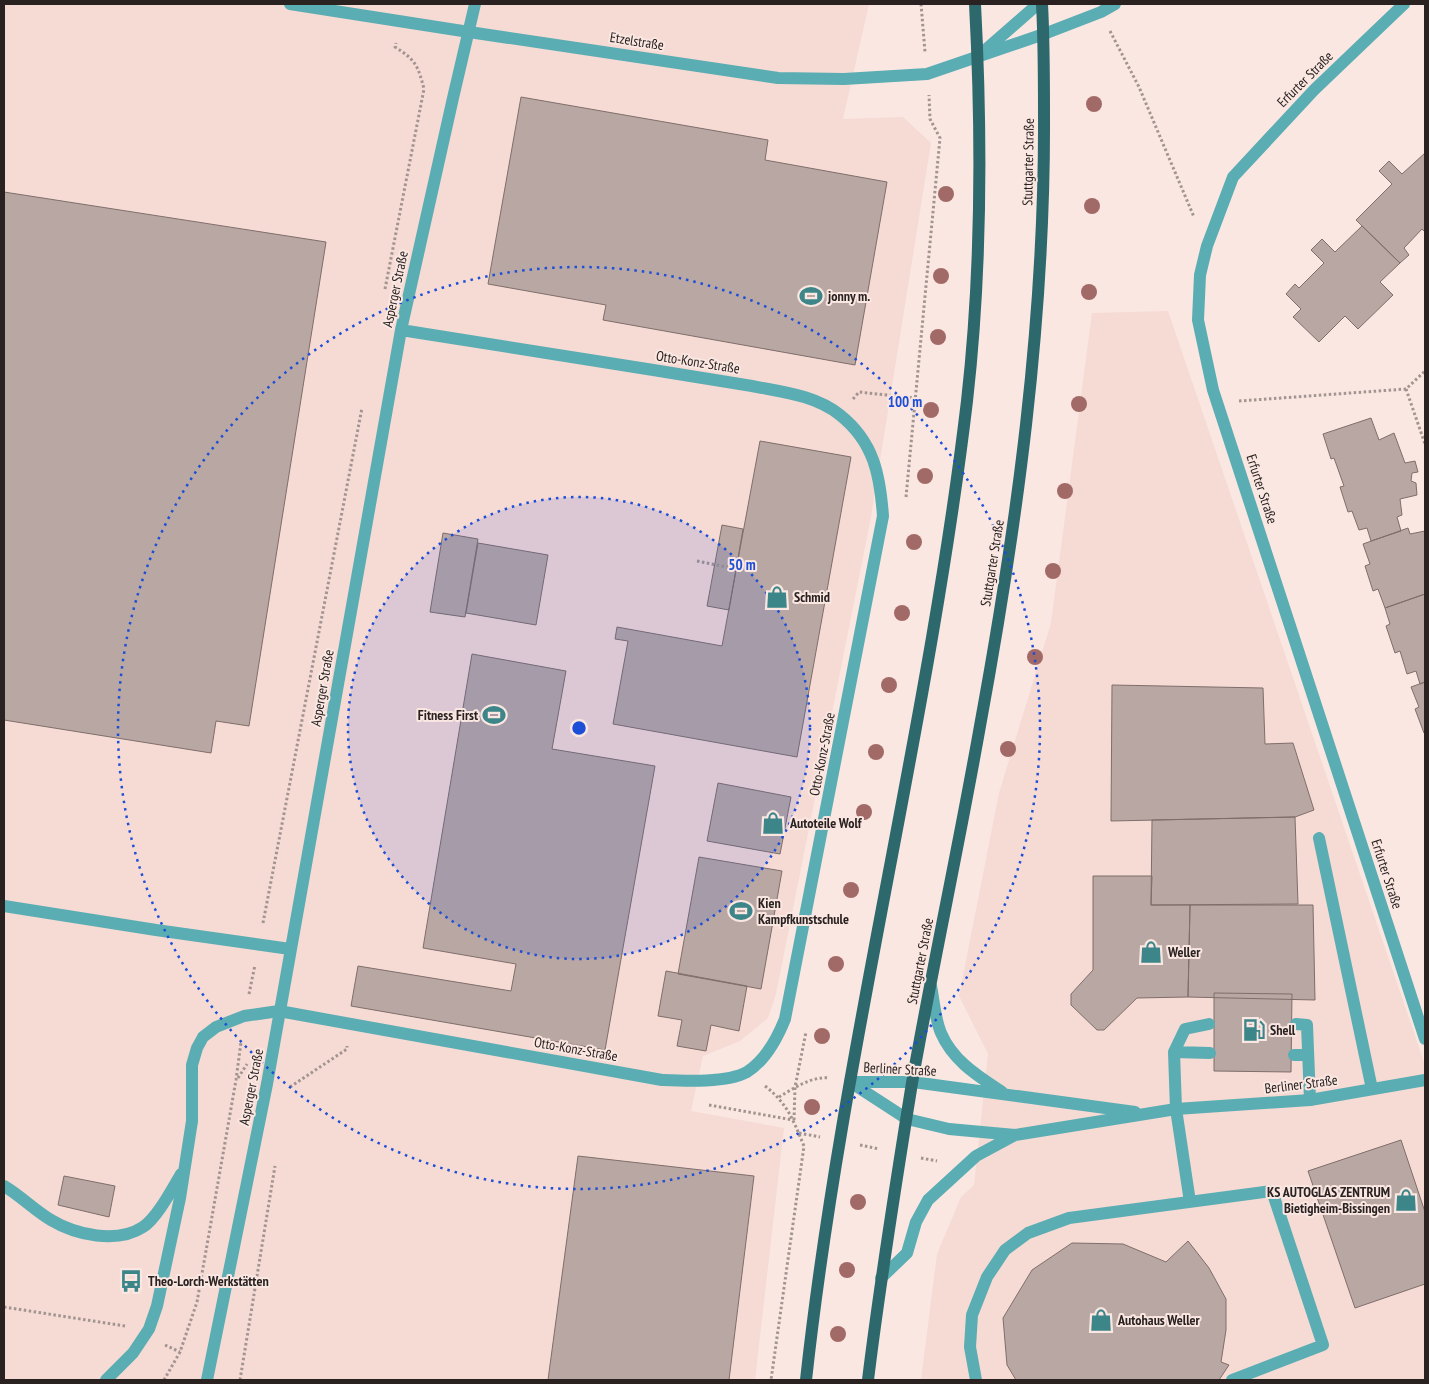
<svg xmlns="http://www.w3.org/2000/svg" width="1429" height="1384" font-family="'PT Sans Narrow',sans-serif">
<style>
.built{fill:#f6dad4}
.building{fill:#b9a7a3;stroke:#7f6e6b}
.lines{fill:none;stroke-linecap:round;stroke-linejoin:round}
.path{stroke:#a29491;stroke-width:3;stroke-dasharray:2.5 2.5;stroke-linecap:butt}
.service{stroke:#5aadb2;stroke-width:12}
.minor{stroke:#5aadb2;stroke-width:12}
.primary{stroke:#2d686c;stroke-width:12}
.tree{fill:#a26a66}
.ring{fill:none;stroke:#1d4ed8;stroke-width:2.5;stroke-dasharray:2.5 5}
.labels{text-anchor:middle;stroke-width:4;stroke-linejoin:round;paint-order:stroke}
.street-label{font-size:14px;fill:#292221;stroke:#fae7e2}
.poi-label{font-size:14px;font-weight:bold;fill:#292221;stroke:#fae7e2;text-anchor:start}
.centre{fill:#1d4ed8;stroke:#fae7e2;stroke-width:2.5}
.ring-label{font-size:15px;text-anchor:middle;font-weight:bold;fill:#1d4ed8;stroke:#fae7e2;stroke-width:4;stroke-linejoin:round;paint-order:stroke}
</style>
<rect width="100%" height="100%" fill="#fae7e2"/>
<path class="built" d="M4,4h865l-26,115 60,-2 28,26 -60,374 -95,477 -8,24 -28,23 -37,15 -12,55 93,17 -29,252h-751z
M1168,311l257,754v315h-504l16,-126 24,-57 13,-12 14,-131 -29,-58 40,-203 52,-170 41,-310z"/>
<path class="building" d="M521,97l247,43 -3,20 122,22 -32,183 -252,-45 3,-15 -118,-21z
M1425,153v79l-3,-3 -18,19 5,7 -9,8 -44,-43 36,-36 -13,-13 10,-10 13,13z
M4,192l322,50 -77,484 -33,-5 -5,32 -207,-33v3z
M1362,226l38,37 -20,19 13,13 -35,34 -13,-13 -26,26 -26,-25 8,-8 -15,-15 9,-10 4,4 25,-25 -13,-13 11,-11 13,13z
M1371,418l8,22 15,-7 11,30 10,-2 3,11 -6,1 -1,8 5,2 1,12 -17,4 2,16 -5,2 4,14 -30,10 -4,-13 -8,2 -7,-19 -4,1 -8,-25 4,-1 -10,-28 -3,1 -8,-25z
M760,441l91,16 -54,300 -184,-33 15,-83 -13,-2 2,-12 105,19z
M722,525l21,4 -14,81 -22,-4z
M1408,528l2,6 15,-3v63l-40,14 -7,-19 -5,2 -8,-25 5,-2 -7,-20z
M443,533l35,6 -13,78 -35,-5z
M478,543l70,12 -12,70 -70,-12z
M1425,594v88l-5,2 -4,-13 -9,3 -7,-23 -5,2 -9,-27 4,-2 -5,-16z
M472,654l94,17 -14,78 103,17 -50,284 -254,-44 7,-40 153,25 5,-27 -93,-16z
M1425,682v51h-1l-9,-24 4,-2 -8,-20z
M1112,685l151,3 2,56 28,-1 21,67 -19,7 -184,4z
M718,783l73,14 -11,57 -73,-13z
M1295,817l3,87 -147,1 1,-85z
M699,857l83,14 -21,118 -83,-15z
M1093,876h59l-1,29h39l-2,92 -51,1 -33,32h-7l-26,-25v-11l22,-24z
M1190,905h123l2,95 -127,-3z
M666,971l81,15 -8,45 -28,-6 -5,26 -29,-5 5,-26 -24,-4z
M1214,993l78,1 -1,78 -77,-1z
M1401,1140l24,72v72l-70,24 -47,-137z
M578,1156l176,20 -25,204h-181z
M64,1176l51,10 -6,31 -51,-12z
M1188,1241l21,27 17,31v31l-5,32 8,3 -10,15h-203l-9,-15 -4,-47 29,-48 40,-27 51,1 43,18z"/>
<g class="lines">
<path class="path" d="M921,4l4,48
M1110,31l29,56 55,130
M385,289l39,-200c-6,-23 -8,-29 -29,-42l1,-4
M1406,389l19,55
M853,399l6,-7 55,6
M1239,401l167,-12 19,-18
M906,497l34,-359 -10,-19 -1,-24
M697,561l39,8
M263,923l99,-515
M249,994l6,-29
M238,1078l9,-14
M765,1086c23,18 28,34 39,60l-33,234
M290,1087l57,-38v-3
M779,1097c15,-9 33,-21 50,-19
M709,1105l84,15
M794,1120l1,-33 11,-55
M799,1133l21,4
M860,1145l19,4
M921,1158l16,3
M4,1307l121,19
M165,1345l15,7
M164,1380l16,-28 17,-50 39,-222 5,-38
M240,1380l35,-214"/>
<path class="service" d="M1319,838l53,251
M4,906l152,24 134,19
M1296,1024l11,1 3,75
M1174,1052l36,1
M1294,1055h14
M4,1186c17,10 30,24 47,34 25,15 66,24 92,7 14,-9 29,-38 38,-53
M1190,1202l-14,-93 -2,-57 11,-23 24,-5
M106,1380l27,-27 16,-24 8,-23 23,-108 12,-77v-56l5,-17 6,-11 13,-10 28,-11 35,-5
M976,1380l-6,-33 2,-32 15,-38 18,-27 23,-17 41,-15 203,-27 51,154 -91,35"/>
<path class="minor" d="M290,4l179,28 309,46 66,1 83,-5 117,-40 57,-22 14,-8
M1404,4l-90,86 -81,87 -26,69 -7,29 -2,45 15,70 212,649
M983,52l55,-48
M931,986c3,15 4,33 10,47 12,28 37,43 61,59
M279,1011l383,69c23,1 65,3 85,-8 19,-12 30,-33 38,-53l98,-503c-3,-41 -9,-74 -43,-101 -25,-20 -58,-23 -88,-29 -35,-6 -70,-11 -105,-17 -82,-13 -164,-26 -246,-39
M850,1082l57,37 42,10 66,6 161,-26 134,-9 115,-20
M850,1082h63l222,30
M881,1278l26,-25 9,-31 12,-22 48,-44 39,-21
M207,1380l60,-296 134,-754 52,-232 22,-94"/>
<path class="primary" d="M806,1380c36,-329 122,-650 161,-979 15,-132 15,-265 8,-397
M868,1380c12,-99 28,-198 44,-297 21,-119 47,-238 68,-357 37,-201 65,-405 64,-610 0,-38 0,-75 -2,-112"/>
</g>
<g class="tree">
<circle cx="1094" cy="104" r="8"/>
<circle cx="946" cy="194" r="8"/>
<circle cx="1092" cy="206" r="8"/>
<circle cx="941" cy="276" r="8"/>
<circle cx="1089" cy="292" r="8"/>
<circle cx="938" cy="337" r="8"/>
<circle cx="1079" cy="404" r="8"/>
<circle cx="931" cy="410" r="8"/>
<circle cx="925" cy="476" r="8"/>
<circle cx="1065" cy="491" r="8"/>
<circle cx="914" cy="542" r="8"/>
<circle cx="1053" cy="571" r="8"/>
<circle cx="902" cy="613" r="8"/>
<circle cx="1035" cy="657" r="8"/>
<circle cx="889" cy="685" r="8"/>
<circle cx="1008" cy="749" r="8"/>
<circle cx="876" cy="752" r="8"/>
<circle cx="864" cy="812" r="8"/>
<circle cx="851" cy="890" r="8"/>
<circle cx="836" cy="964" r="8"/>
<circle cx="822" cy="1036" r="8"/>
<circle cx="812" cy="1107" r="8"/>
<circle cx="858" cy="1202" r="8"/>
<circle cx="847" cy="1270" r="8"/>
<circle cx="838" cy="1334" r="8"/>
</g>
<circle cx="579" cy="728" r="231" fill="#1d4ed8" fill-opacity=".12"/>
<g class="ring">
<circle cx="579" cy="728" r="231"/>
<circle cx="579" cy="728" r="461"/>
</g>
<defs>
<symbol id="stadium-bare" viewBox="-9 -9 18 18"><path d="M0-5a6.5 5 0 1 0 0 10a6.5 5 0 1 0 0-10ZM-3.5-1.8h7v3.6h-7Z" fill="#3c8589" stroke="#fae7e2" stroke-width="2.5" paint-order="stroke"/></symbol>
<symbol id="shop-bare" viewBox="-9 -9 18 18"><path d="M-5-2.5h2.3a2.7 3.5 0 0 1 5.4 0H5L5.5 6h-11ZM-1.5-2.5h3a1.5 2.3 0 0 0-3 0Z" fill="#3c8589" stroke="#fae7e2" stroke-width="2.5" paint-order="stroke"/></symbol>
<symbol id="fuel-bare" viewBox="-9 -9 18 18"><path d="M-5.5-6h7V0h2V4h1.3V-2.5L3-4.5l.8-.8L6-3V5H2.5V1h-1V6h-7ZM-4.2-4.7v3.2H.2V-4.7Z" fill="#3c8589" stroke="#fae7e2" stroke-width="2.5" paint-order="stroke"/></symbol>
<symbol id="bus-bare" viewBox="-9 -9 18 18"><path d="M-5-6H5V4H4V6H2V4H-2V6H-4V4H-5ZM-3.5-4V0h7V-4ZM-3.5 1.2v1.5H-2V1.2ZM2 1.2v1.5H3.5V1.2Z" fill="#3c8589" stroke="#fae7e2" stroke-width="2.5" paint-order="stroke"/></symbol>
</defs>
<g fill-rule="evenodd">
<use href="#stadium-bare" x="795" y="280" width="32" height="32"/>
<use href="#shop-bare" x="761" y="581" width="32" height="32"/>
<use href="#stadium-bare" x="478" y="699" width="32" height="32"/>
<use href="#shop-bare" x="757" y="807" width="32" height="32"/>
<use href="#stadium-bare" x="725" y="895" width="32" height="32"/>
<use href="#shop-bare" x="1135" y="936" width="32" height="32"/>
<use href="#fuel-bare" x="1238" y="1014" width="32" height="32"/>
<use href="#shop-bare" x="1390" y="1184" width="32" height="32"/>
<use href="#bus-bare" x="115" y="1265" width="32" height="32"/>
<use href="#shop-bare" x="1085" y="1304" width="32" height="32"/>
</g>
<g class="labels">
<g class="street-label">
<text transform="translate(637 41) rotate(9)" y="5">Etzelstraße</text>
<text transform="translate(1305 79) rotate(-45)" y="5">Erfurter Straße</text>
<text transform="translate(1028 162) rotate(-89)" y="5">Stuttgarter Straße</text>
<text transform="translate(395 289) rotate(-78)" y="5">Asperger Straße</text>
<text transform="translate(698 362) rotate(9)" y="5">Otto-Konz-Straße</text>
<text transform="translate(1262 489) rotate(72)" y="5">Erfurter Straße</text>
<text transform="translate(992 563) rotate(-81)" y="5">Stuttgarter Straße</text>
<text transform="translate(322 688) rotate(-80)" y="5">Asperger Straße</text>
<text transform="translate(822 754) rotate(-79)" y="5">Otto-Konz-Straße</text>
<text transform="translate(1387 874) rotate(72)" y="5">Erfurter Straße</text>
<text transform="translate(920 961) rotate(-79)" y="5">Stuttgarter Straße</text>
<text transform="translate(576 1049) rotate(10)" y="5">Otto-Konz-Straße</text>
<text transform="translate(900 1069) rotate(3)" y="5">Berliner Straße</text>
<text transform="translate(1301 1084) rotate(-7)" y="5">Berliner Straße</text>
<text transform="translate(251 1087) rotate(-79)" y="5">Asperger Straße</text>
</g>
<g class="poi-label">
<text x="828" y="301">jonny m.</text>
<text x="794" y="602">Schmid</text>
<text x="478" y="720" text-anchor="end">Fitness First</text>
<text x="790" y="828">Autoteile Wolf</text>
<text x="758" y="908">Kien<tspan x="758" dy="16">Kampfkunstschule</tspan></text>
<text x="1168" y="957">Weller</text>
<text x="1270" y="1035">Shell</text>
<text x="1390" y="1197" text-anchor="end">KS AUTOGLAS ZENTRUM<tspan x="1390" dy="16">Bietigheim-Bissingen</tspan></text>
<text x="148" y="1286">Theo-Lorch-Werkstätten</text>
<text x="1118" y="1325">Autohaus Weller</text>
</g>
</g>
<circle cx="579" cy="728" r="8" class="centre"/>
<g class="ring-label">
<text x="905" y="407">100 m</text>
<text x="742" y="570">50 m</text>
</g>
<rect width="1429" height="1384" fill="none" stroke="#292221" stroke-width="10"/>
</svg>
